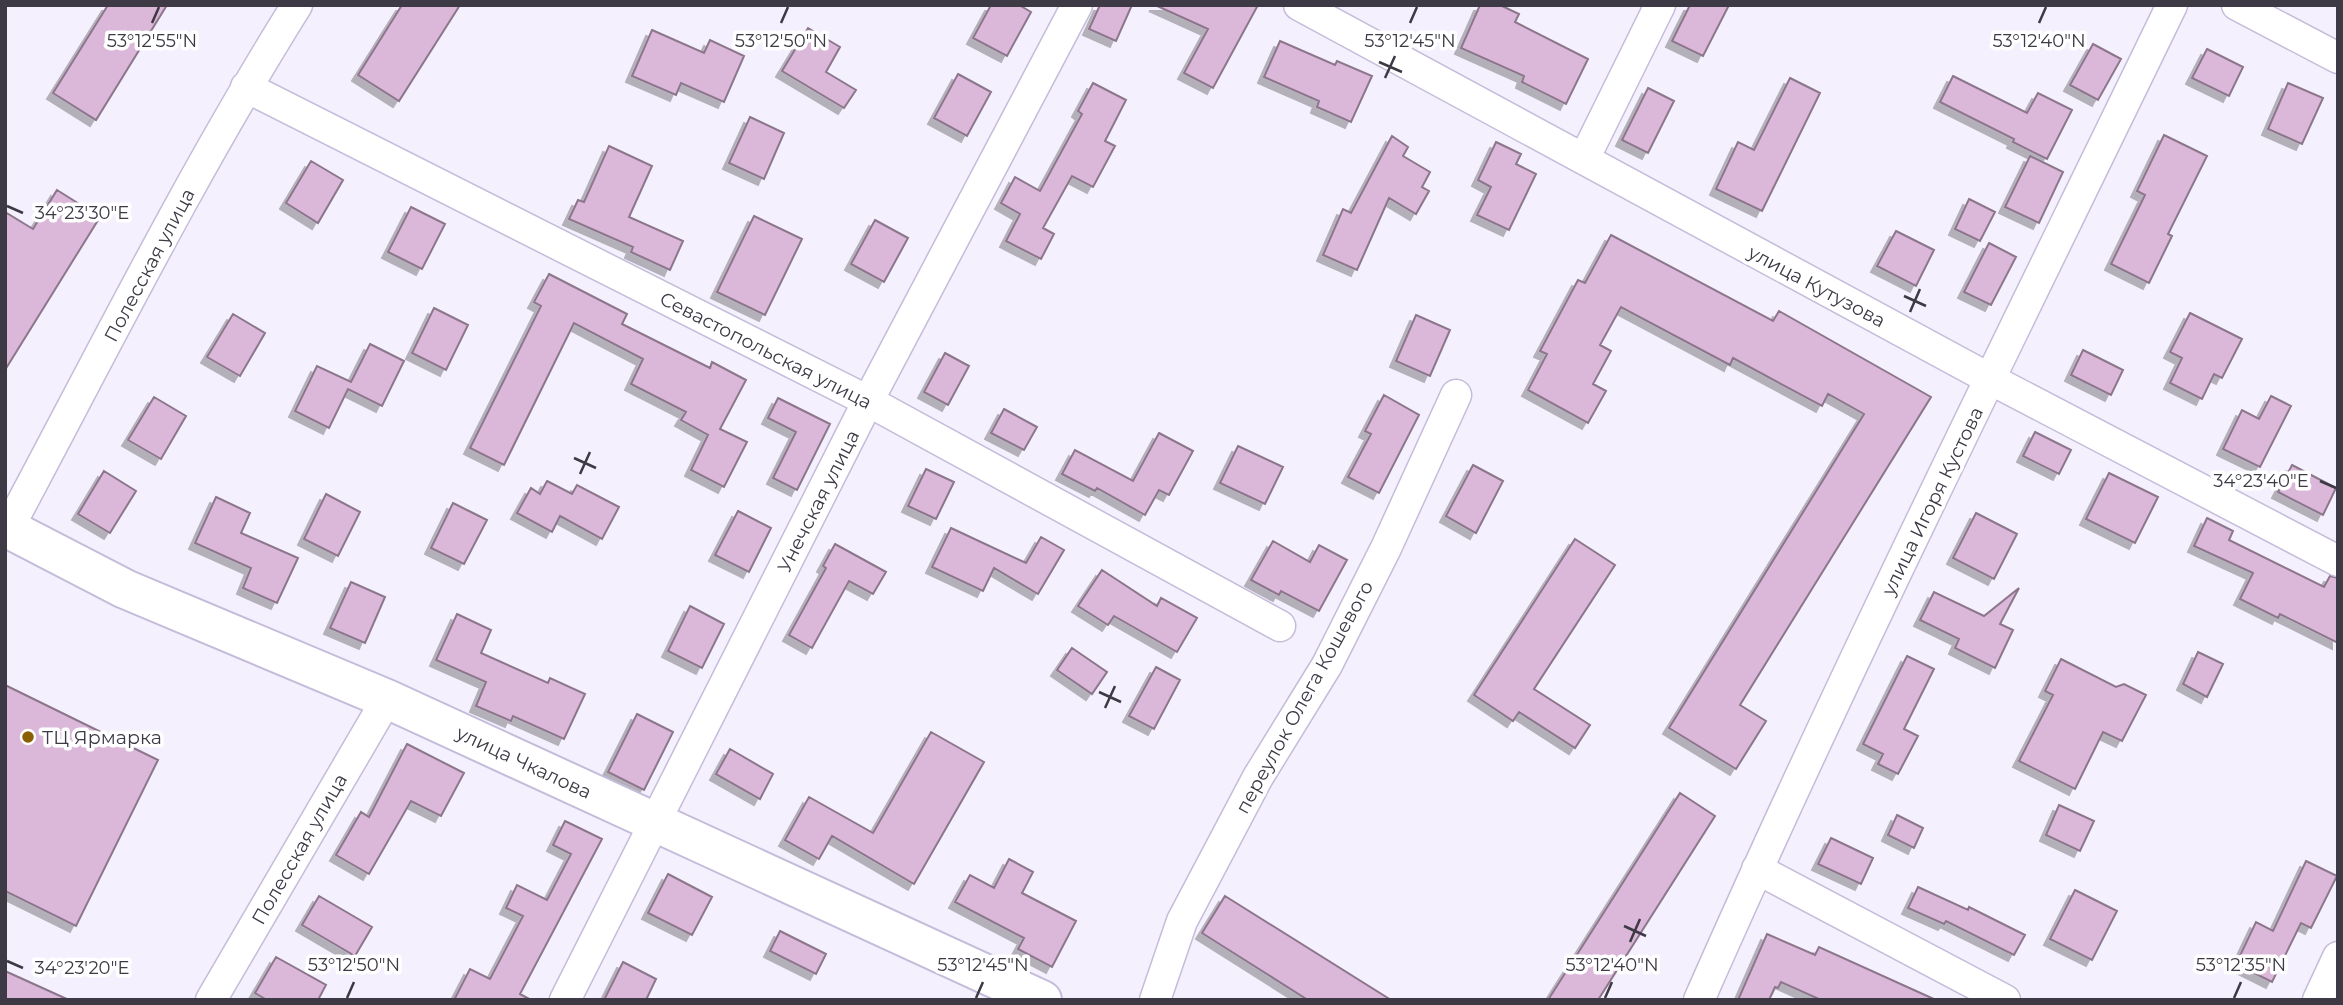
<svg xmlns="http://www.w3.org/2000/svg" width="2343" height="1005" font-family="Montserrat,sans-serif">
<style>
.building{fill:#dbb8da;stroke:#8c768b;stroke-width:2;filter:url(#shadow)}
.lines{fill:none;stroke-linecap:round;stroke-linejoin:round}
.street-casing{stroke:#c5bcda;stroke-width:33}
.secondary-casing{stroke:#c5bcda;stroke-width:42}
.street{stroke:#fff;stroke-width:30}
.secondary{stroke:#fff;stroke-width:38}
.ticks{fill:none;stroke:#3d3945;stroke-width:2.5}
.poi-dot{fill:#8c5e04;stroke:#fff;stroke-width:2.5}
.labels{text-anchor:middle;stroke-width:7;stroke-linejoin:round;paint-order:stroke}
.street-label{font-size:19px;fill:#3d3945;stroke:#fff}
.poi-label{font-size:19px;fill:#3d3945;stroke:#fff;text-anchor:start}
.ticks-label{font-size:18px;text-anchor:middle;fill:#3d3945;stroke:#fff;stroke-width:7;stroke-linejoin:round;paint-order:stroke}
</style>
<defs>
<filter id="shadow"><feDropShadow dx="-6" dy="6" stdDeviation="0" flood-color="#0004"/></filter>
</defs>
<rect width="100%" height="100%" fill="#f4f0fd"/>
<path class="building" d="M108,5h59l-71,115 -43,-27z
M402,5h58l-61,96 -41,-26z
M991,5h28l12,7 -24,44 -34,-18z
M1100,5h32l-16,36 -27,-12z
M1155,5h103l-45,83 -29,-15 24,-44z
M1480,5h20l19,9 -4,8 73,37 -22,45 -44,-22 2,-6 -63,-28z
M1690,5h39l-26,51 -31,-15z
M808,28l32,19 -14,25 30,18 -12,18 -62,-37z
M652,30l52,23 6,-13 34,16 -20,46 -43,-19 -5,12 -44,-19z
M1280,41l55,24 2,-4 35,15 -21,46 -34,-15 2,-6 -55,-24z
M2093,44l28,15 -23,41 -28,-15z
M2207,49l36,18 -14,29 -37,-18z
M958,74l33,18 -24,44 -33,-18z
M1953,76l74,37 11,-20 34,17 -25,49 -34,-17 1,-3 -74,-37z
M1790,78l30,15 -58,118 -46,-22 22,-47 16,8z
M1093,83l33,17 -21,41 10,5 -22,41 -21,-11 -29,52 11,6 -13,25 -35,-18 14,-27 -19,-11 14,-26 25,14 42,-77 -4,-3z
M2288,83l35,15 -21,46 -34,-15z
M1648,88l26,13 -26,52 -26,-13z
M750,117l34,16 -20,46 -35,-16z
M2164,135l43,21 -39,78 4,2 -23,47 -38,-19 34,-69 -8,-4z
M1392,136l16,11 -5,9 27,16 -8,15 7,4 -13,23 -27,-16 -32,72 -34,-15 20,-46 8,4z
M1496,142l25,12 -5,10 20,10 -27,56 -32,-15 14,-28 -13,-7z
M609,146l43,20 -23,51 54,24 -13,29 -39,-18 2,-5 -64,-28 9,-19 6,2z
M2030,156l33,16 -24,51 -34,-16z
M311,161l32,19 -25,43 -32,-20z
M57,190l43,27 -95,153v-158l28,17z
M1969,199l26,13 -15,29 -25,-12z
M411,207l34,17 -23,45 -34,-17z
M754,216l48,23 -37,76 -48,-23z
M875,220l33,18 -24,44 -33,-18z
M1896,231l38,19 -18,36 -39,-20z
M1611,235l162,86 6,-10 152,86 -191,308 26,16 -30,48 -67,-41 195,-314 -36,-20 -6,12 -89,-48 -3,7 -109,-58 -21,38 11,6 -18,33 13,7 -18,32 -60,-33 19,-36 -7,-3 38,-71 7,3z
M1989,243l27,14 -25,48 -27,-13z
M549,274l78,40 -5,10 88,44 2,-6 34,18 -26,49 27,13 -23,45 -33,-17 17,-35 -27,-15 5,-8 -55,-28 12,-25 -69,-36 -70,142 -34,-17 71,-142 -7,-4z
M434,308l34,17 -22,45 -34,-17z
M2190,313l52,26 -20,39 -8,-4 -12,25 -32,-16 12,-25 -12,-6z
M233,314l32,19 -25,43 -33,-19z
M1416,315l34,15 -20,46 -34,-15z
M370,344l34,17 -22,45 -34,-17 -19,39 -34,-17 22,-45 34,16z
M2083,350l40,20 -12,25 -40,-20z
M945,353l24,13 -21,39 -24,-13z
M1384,395l35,20 -40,78 -31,-16 23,-43 -6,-3z
M2271,396l20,10 -31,61 -37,-18 19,-39 17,9z
M154,397l32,19 -25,43 -33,-19z
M778,398l52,26 -33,66 -24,-12 23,-46 -28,-14z
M1004,409l33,18 -13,23 -33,-17z
M2035,432l36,18 -12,24 -36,-18z
M1159,433l34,18 -24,44 -10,-5 -14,25 -48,-27 -2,3 -33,-17 13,-24 58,31z
M1238,446l45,21 -18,37 -45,-21z
M1473,465l30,16 -27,52 -30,-17z
M2292,465l44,23 -13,27 -45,-23z
M926,469l28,13 -18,37 -28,-13z
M104,471l32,20 -26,42 -32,-19z
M2109,473l49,24 -23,46 -49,-24z
M547,481l25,13 5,-9 42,22 -17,32 -42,-23 -8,16 -35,-19 14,-25 9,6z
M326,494l34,18 -22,44 -34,-17z
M216,497l34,16 -9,20 57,25 -21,45 -34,-15 8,-20 -56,-25z
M453,503l34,17 -23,44 -33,-16z
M738,511l33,17 -22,44 -34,-17z
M1976,513l41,21 -23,45 -41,-21z
M2207,518l26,13 -4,9 95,47 6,-11 8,2v65l-58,-29 -2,4 -38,-19 13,-26 -59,-27z
M951,528l75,35 15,-26 23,13 -26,44 -44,-26 -11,23 -51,-24z
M1575,539l40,26 -81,124 56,36 -15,23 -56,-36 -6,9 -39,-26z
M1273,541l37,21 9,-17 28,15 -28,51 -38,-20 -2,4 -28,-15z
M835,544l51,28 -13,22 -24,-13 -37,67 -23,-13 37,-67 -3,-2z
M1102,570l55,36 4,-8 36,20 -20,34 -63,-36 -6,9 -30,-19z
M351,582l34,15 -20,46 -35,-15z
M2019,588l-19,36 13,6 -18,38 -40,-20 4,-9 -39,-19 14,-28 50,24z
M690,606l34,18 -22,44 -34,-17z
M457,614l34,16 -10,23 67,30 2,-5 35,16 -21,45 -51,-23 -2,5 -35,-15 10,-24 -50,-22z
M1072,648l35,24 -15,22 -35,-24z
M2198,652l25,12 -16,33 -24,-13z
M1907,656l27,13 -30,60 14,7 -20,38 -20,-10 5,-10 -20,-10z
M2061,659l55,28 8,-3 22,11 -24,46 -19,-9 -28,57 -56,-28 34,-66 -8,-4z
M1156,667l24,13 -26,49 -25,-13z
M5,685l153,75 -82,166 -71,-35z
M637,714l36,18 -29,58 -36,-18z
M931,732l53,30 -70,122 -82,-48 -13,23 -34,-19 24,-43 64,36z
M407,744l57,29 -23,43 -30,-15 -42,73 -33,-19 25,-43 8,5z
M730,749l43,25 -13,25 -44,-25z
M1680,793l35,23 -117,184h-50z
M2059,805l35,16 -14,30 -34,-16z
M1897,815l26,13 -9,20 -26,-13z
M565,821l37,18 -82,155 11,6h-77l16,-31 20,10 33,-63 -17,-8 11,-23 30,15 24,-46 -18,-9z
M1831,838l42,20 -12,26 -43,-20z
M1009,859l24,13 -11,21 54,28 -24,46 -34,-18 6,-11 -69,-36 15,-27 24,13z
M2306,861l31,15 -26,52 -10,-5 -29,59 -36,-18 20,-42 17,9z
M668,874l44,23 -20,38 -44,-22z
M1918,887l50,23 1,-3 56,28 -11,20 -68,-34 -2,3 -36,-16z
M2075,890l42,21 -25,49 -42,-21z
M319,896l53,31 -17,29 -53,-31z
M1225,896l166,104h-83l-106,-67z
M780,931l46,23 -10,20 -46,-23z
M1767,934l48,21 4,-8 117,53h-115l-40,-18 -3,6 -3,-1 -6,13h-31z
M276,957l50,28 -8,15h-51l-12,-7z
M623,962l33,17 -10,21h-42z
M5,971l64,29h-64z"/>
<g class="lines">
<defs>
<path id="street" d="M1299,5l691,374 348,182
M2237,5l101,53
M246,87l622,314 412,225
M1584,159l76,-154
M8,529c94,-176 183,-355 289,-524
M1757,869l248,131
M211,1000l176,-301
M565,1000l303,-599 209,-396
M1155,1000l27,-79 76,-144 69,-112 59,-117 70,-153
M1699,1000c148,-336 313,-665 473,-995
M2318,1000l20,-43"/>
<path id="secondary" d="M5,527l120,62 262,110 655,301"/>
</defs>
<use href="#street" class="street-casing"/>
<use href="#secondary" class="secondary-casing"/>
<use href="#street" class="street"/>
<use href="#secondary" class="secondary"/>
</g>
<path class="ticks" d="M152,23l7,-16M781,23l7,-16M1410,23l7,-16M2039,23l7,-16M1379,62l23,10M1385,78l10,-22M7,206l16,7M1904,296l22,10M1910,312l10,-23M574,458l22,10M580,474l10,-22M2320,481l16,7M1099,692l22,10M1105,708l10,-22M1624,926l22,10M1630,942l10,-23M7,961l16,7M347,998l7,-16M976,998l7,-16M1605,998l7,-16M2234,998l7,-16"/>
<circle class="poi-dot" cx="28" cy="737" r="7"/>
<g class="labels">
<g class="street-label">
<text transform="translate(149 265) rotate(-62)" y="7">Полесская улица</text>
<text transform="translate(1817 286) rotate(28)" y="7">улица Кутузова</text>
<text transform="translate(766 350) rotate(27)" y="7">Севастопольская улица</text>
<text transform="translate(818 501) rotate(-63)" y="7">Унечская улица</text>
<text transform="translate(1932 501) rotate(-64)" y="7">улица Игоря Кустова</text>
<text transform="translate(1304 697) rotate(-61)" y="7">переулок Олега Кошевого</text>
<text transform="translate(524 762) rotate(25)" y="7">улица Чкалова</text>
<text transform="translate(299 849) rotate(-60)" y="7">Полесская улица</text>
</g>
<g class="poi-label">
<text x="42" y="744">ТЦ Ярмарка</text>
</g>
</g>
<g class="ticks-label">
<text x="781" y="47">53°12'50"N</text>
<text x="1410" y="47">53°12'45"N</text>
<text x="2039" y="47">53°12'40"N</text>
<text x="152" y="47">53°12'55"N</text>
<text x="82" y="219">34°23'30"E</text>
<text x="2261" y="487">34°23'40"E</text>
<text x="354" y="971">53°12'50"N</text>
<text x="983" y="971">53°12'45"N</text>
<text x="1612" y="971">53°12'40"N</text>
<text x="2241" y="971">53°12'35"N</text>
<text x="82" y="974">34°23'20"E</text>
</g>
<rect width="2343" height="1005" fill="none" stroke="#3d3945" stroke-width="14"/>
</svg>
